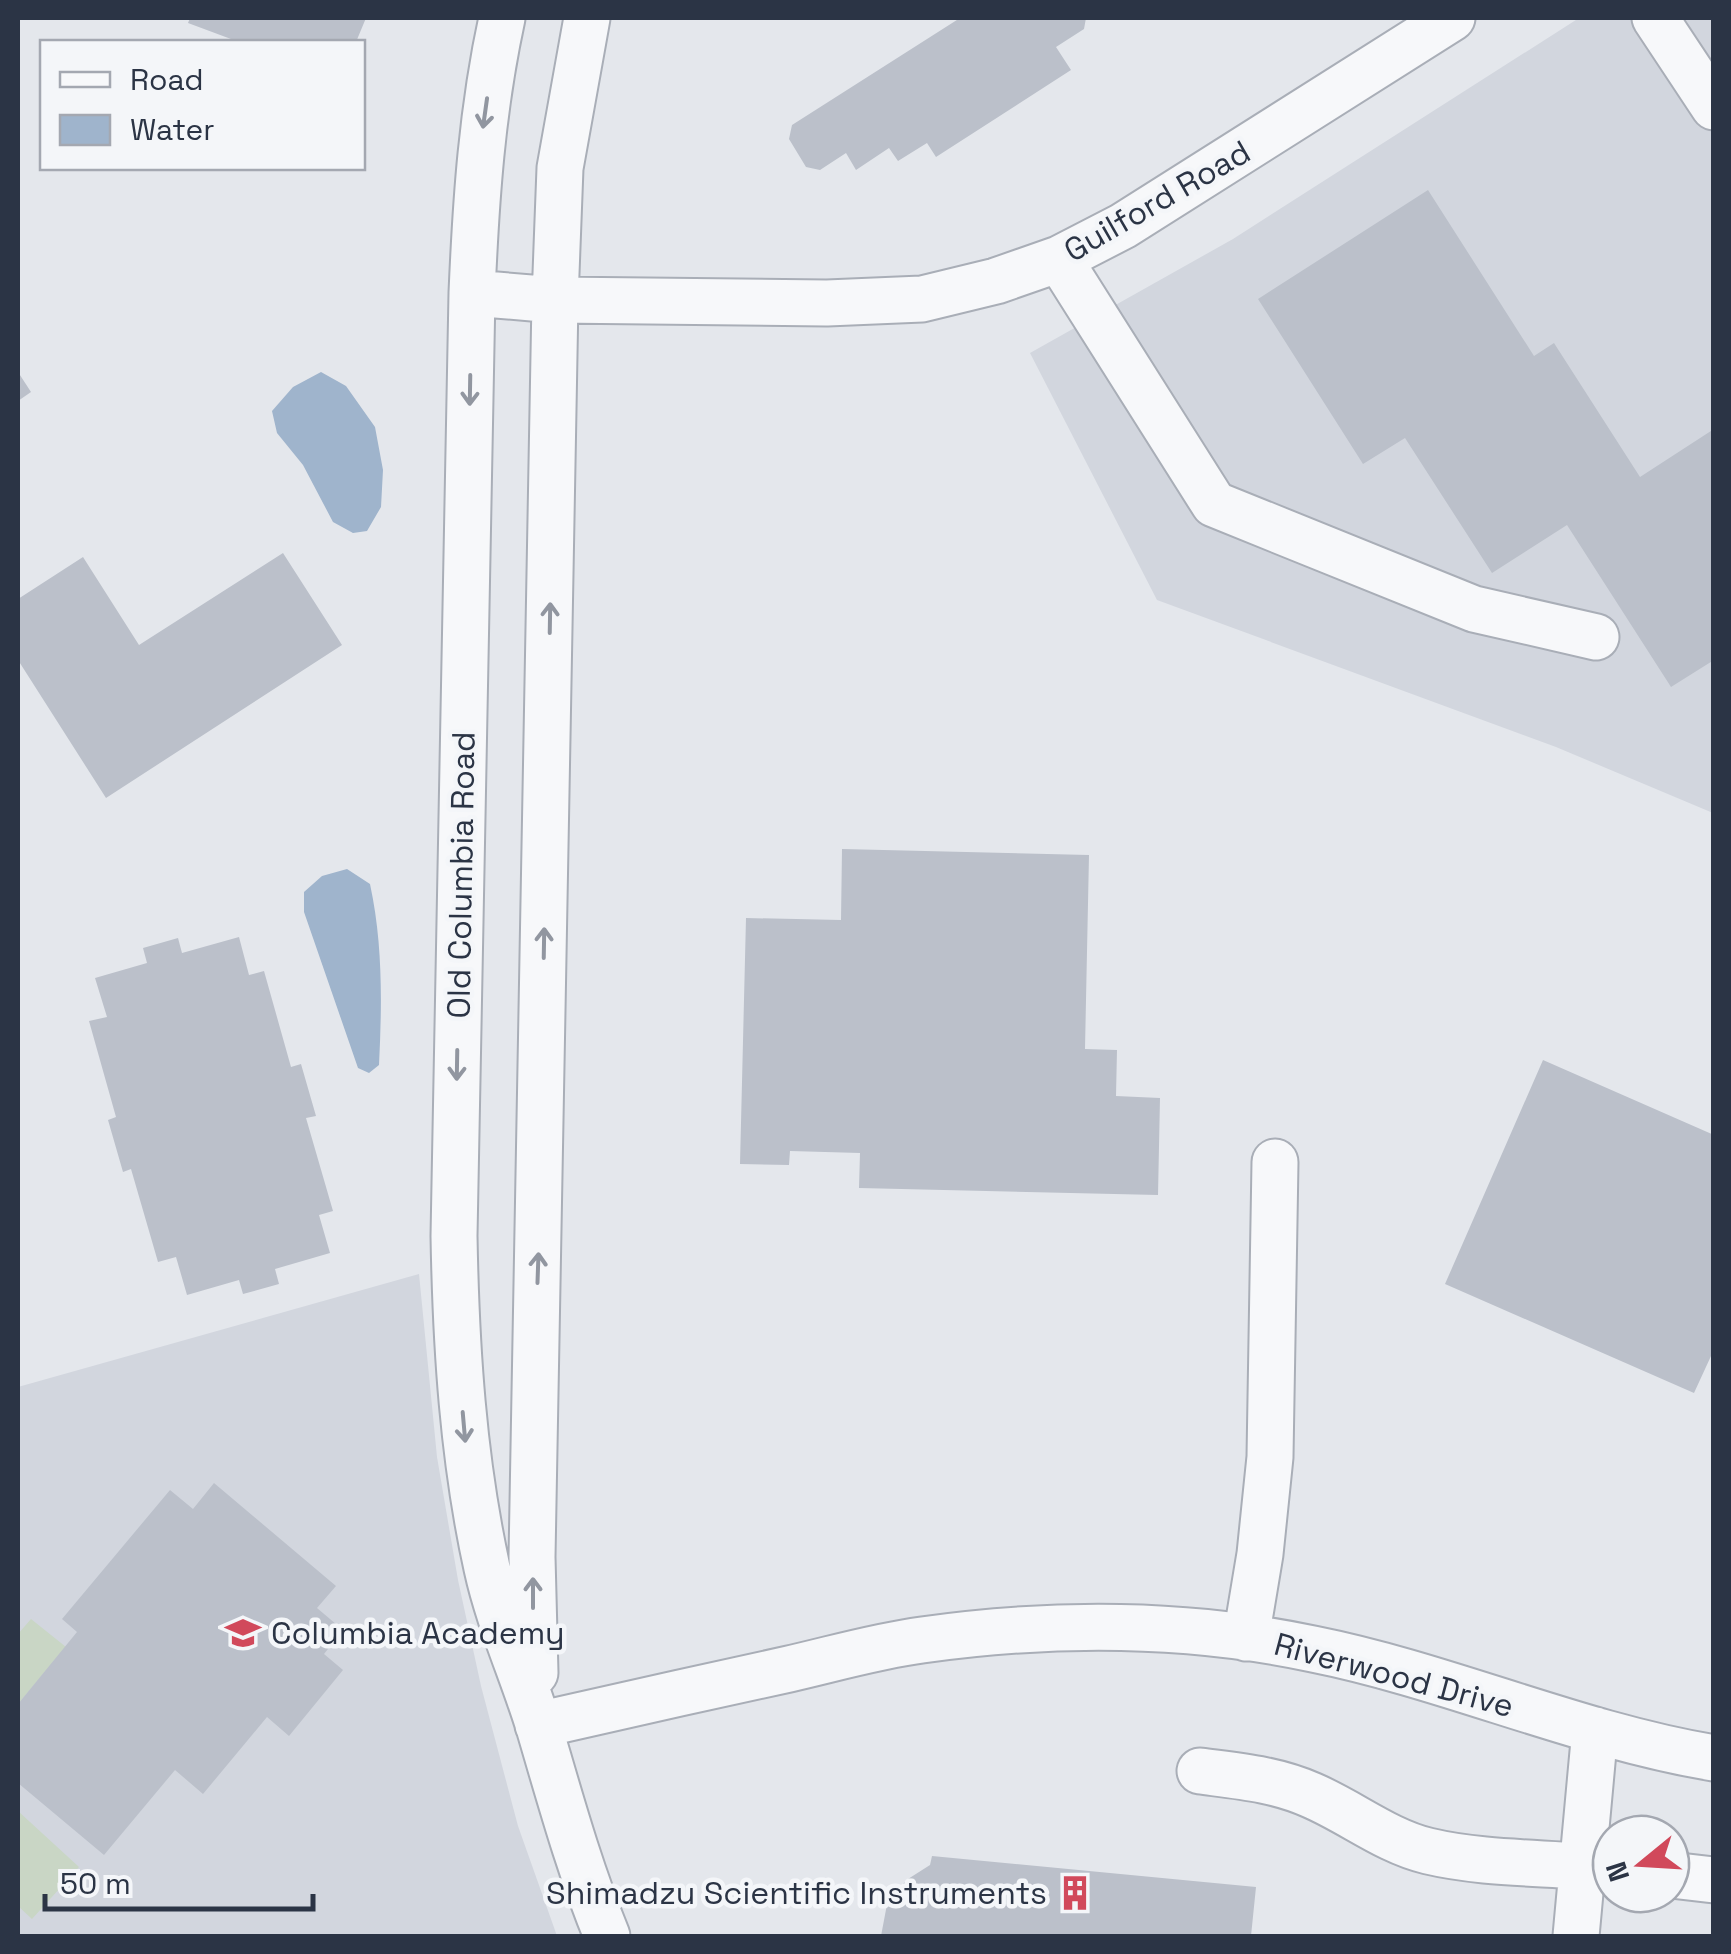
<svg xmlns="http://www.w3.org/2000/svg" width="1731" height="1954" font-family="'Space Grotesk',sans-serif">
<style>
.built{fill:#d2d6de}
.green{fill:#c9d6c5}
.water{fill:#9fb4cc}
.building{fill:#bbc0ca}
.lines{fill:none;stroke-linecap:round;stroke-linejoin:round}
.minor-casing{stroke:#a9aeb7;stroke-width:49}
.minor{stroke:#f7f8fa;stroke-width:45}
.oneway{stroke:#9196a0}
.labels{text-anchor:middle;stroke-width:9;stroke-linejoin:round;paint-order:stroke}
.street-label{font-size:32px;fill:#2b3445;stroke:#f4f6f9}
.poi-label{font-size:32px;fill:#2b3445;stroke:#f4f6f9;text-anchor:start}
</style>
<rect width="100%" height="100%" fill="#e4e7ec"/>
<path class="built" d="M1579,18h134v795l-157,-66 -399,-147 -127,-247 203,-114z
M419,1274l18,183 21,123 23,106 37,140 39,110h-539v-549z"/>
<path class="green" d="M31,1619l35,28 -48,57v-70z
M18,1811l61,56 -47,52 -14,-13z"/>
<path class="water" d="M321,372l25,14 29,41 8,43 -2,37 -14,24 -14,2 -20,-11 -30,-57 -26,-32 -5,-22 21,-24z
M347,869l23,15c13,60 12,120 9,181l-10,8 -11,-5 -54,-156v-20l18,-16z"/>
<path class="building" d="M190,18h176l-10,24h-117l-51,-19z
M960,18h126l-2,11 -28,18 15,23 -135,87 -9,-14 -29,18 -9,-13 -33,22 -10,-17 -26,17 -14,-3 -17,-28 3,-14z
M1428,190l106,166 20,-13 86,134 74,-48v231l-43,27 -104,-162 -75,48 -87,-135 -42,26 -105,-165z
M18,372l13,20 -13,9z
M283,553l59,92 -236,153 -88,-138v-61l65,-42 56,88z
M842,849l247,6 -4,194 32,1 -1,46 44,2 -2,97 -299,-7 1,-35 -70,-2 -1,14 -49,-1 6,-246 95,2z
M239,937l10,38 15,-4 27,96 10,-3 15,52 -10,2 27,93 -14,4 11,38 -55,16 4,15 -36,10 -4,-14 -52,15 -11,-38 -18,5 -27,-93 -8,3 -15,-52 8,-3 -27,-96 18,-4 -12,-39 52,-15 -4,-15 35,-10 4,15z
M1543,1060l171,75v222l-3,-1 -17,37 -249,-109z
M214,1483l122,103 -19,22 26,22 -19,24 19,16 -54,66 -22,-19 -64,77 -28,-24 -71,85 -86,-72v-79l59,-72 -15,-13 108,-129 23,19z
M932,1856l324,31 -5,49h-370l7,-37 20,-20 22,-14z"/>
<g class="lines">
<defs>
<path id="minor" d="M502,18c-20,92 -26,180 -30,275l-18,943c2,112 9,223 33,332 12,55 36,106 52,159 21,71 40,141 68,209
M1655,18l59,89
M1059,259l155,245 260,105 122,28
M472,293l83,7 272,3 95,-4 74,-18 63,-22 64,-33 329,-208
M1246,1638l14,-84 10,-97 5,-295
M535,1673l-3,-116 23,-1257 5,-132 27,-150
M538,1725c84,-19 167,-38 251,-56 44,-10 88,-23 133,-29 129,-18 263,-18 391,9 135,27 264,86 401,109
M1200,1771c38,5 75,8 111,24 40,17 75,46 117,56 59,14 123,11 183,18
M1671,1875l43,5
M1576,1936l19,-206"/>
</defs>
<use href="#minor" class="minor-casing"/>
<use href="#minor" class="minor"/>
</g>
<defs><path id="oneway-shaft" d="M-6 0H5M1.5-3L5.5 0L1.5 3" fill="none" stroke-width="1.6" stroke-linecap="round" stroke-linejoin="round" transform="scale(2.5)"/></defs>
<g class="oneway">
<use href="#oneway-shaft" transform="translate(485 113) rotate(98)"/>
<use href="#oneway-shaft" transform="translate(470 390) rotate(91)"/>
<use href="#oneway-shaft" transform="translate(550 618) rotate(-89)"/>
<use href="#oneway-shaft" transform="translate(544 943) rotate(-89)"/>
<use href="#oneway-shaft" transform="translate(457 1065) rotate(91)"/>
<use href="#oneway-shaft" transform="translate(538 1268) rotate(-88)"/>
<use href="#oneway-shaft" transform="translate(464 1427) rotate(85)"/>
<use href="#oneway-shaft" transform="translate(533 1593) rotate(-90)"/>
</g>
<defs>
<symbol id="school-bare" viewBox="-9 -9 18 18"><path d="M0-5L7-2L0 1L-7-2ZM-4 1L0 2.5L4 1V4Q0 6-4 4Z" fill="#d1495b" stroke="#f4f6f9" stroke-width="2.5" paint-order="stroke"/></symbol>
<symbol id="building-bare" viewBox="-9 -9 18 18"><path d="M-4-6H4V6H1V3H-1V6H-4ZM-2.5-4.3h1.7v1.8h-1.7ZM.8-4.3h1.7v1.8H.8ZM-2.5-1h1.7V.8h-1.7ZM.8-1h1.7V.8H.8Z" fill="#d1495b" stroke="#f4f6f9" stroke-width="2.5" paint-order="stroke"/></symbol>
</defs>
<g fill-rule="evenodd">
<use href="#school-bare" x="218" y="1608" width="50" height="50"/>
<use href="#building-bare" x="1050" y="1868" width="50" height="50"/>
</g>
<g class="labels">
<g class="street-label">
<text transform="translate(1157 201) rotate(-30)" y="11">Guilford Road</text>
<text transform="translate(461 875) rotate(-89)" y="11">Old Columbia Road</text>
<text transform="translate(1394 1675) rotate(15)" y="11">Riverwood Drive</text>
</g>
<g class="poi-label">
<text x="271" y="1644">Columbia Academy</text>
<text x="1047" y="1904" text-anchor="end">Shimadzu Scientific Instruments</text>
</g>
</g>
<rect width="1731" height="1954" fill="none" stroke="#2b3445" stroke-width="40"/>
<rect x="40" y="40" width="325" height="130" fill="#f4f6f9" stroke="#a4a8b1" stroke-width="2.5"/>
<rect x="60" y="72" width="50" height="15" fill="#f7f8fa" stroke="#a4a8b1" stroke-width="2.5"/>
<text x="130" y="90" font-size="30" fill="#2b3445">Road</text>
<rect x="60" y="115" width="50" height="30" fill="#9fb4cc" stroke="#a4a8b1" stroke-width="2.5"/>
<text x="130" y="140" font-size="30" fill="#2b3445">Water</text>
<g transform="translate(1641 1864) rotate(252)"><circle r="48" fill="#f4f6f9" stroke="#a4a8b1" stroke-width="2.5"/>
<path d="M0-8L18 38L0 25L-18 38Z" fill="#d1495b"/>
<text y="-15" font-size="28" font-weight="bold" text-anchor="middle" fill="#2b3445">N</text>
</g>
<path d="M45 1894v15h268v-15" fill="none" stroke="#2b3445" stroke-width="5"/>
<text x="60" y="1894" font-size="30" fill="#2b3445" stroke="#f4f6f9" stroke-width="8" paint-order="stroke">50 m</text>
</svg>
